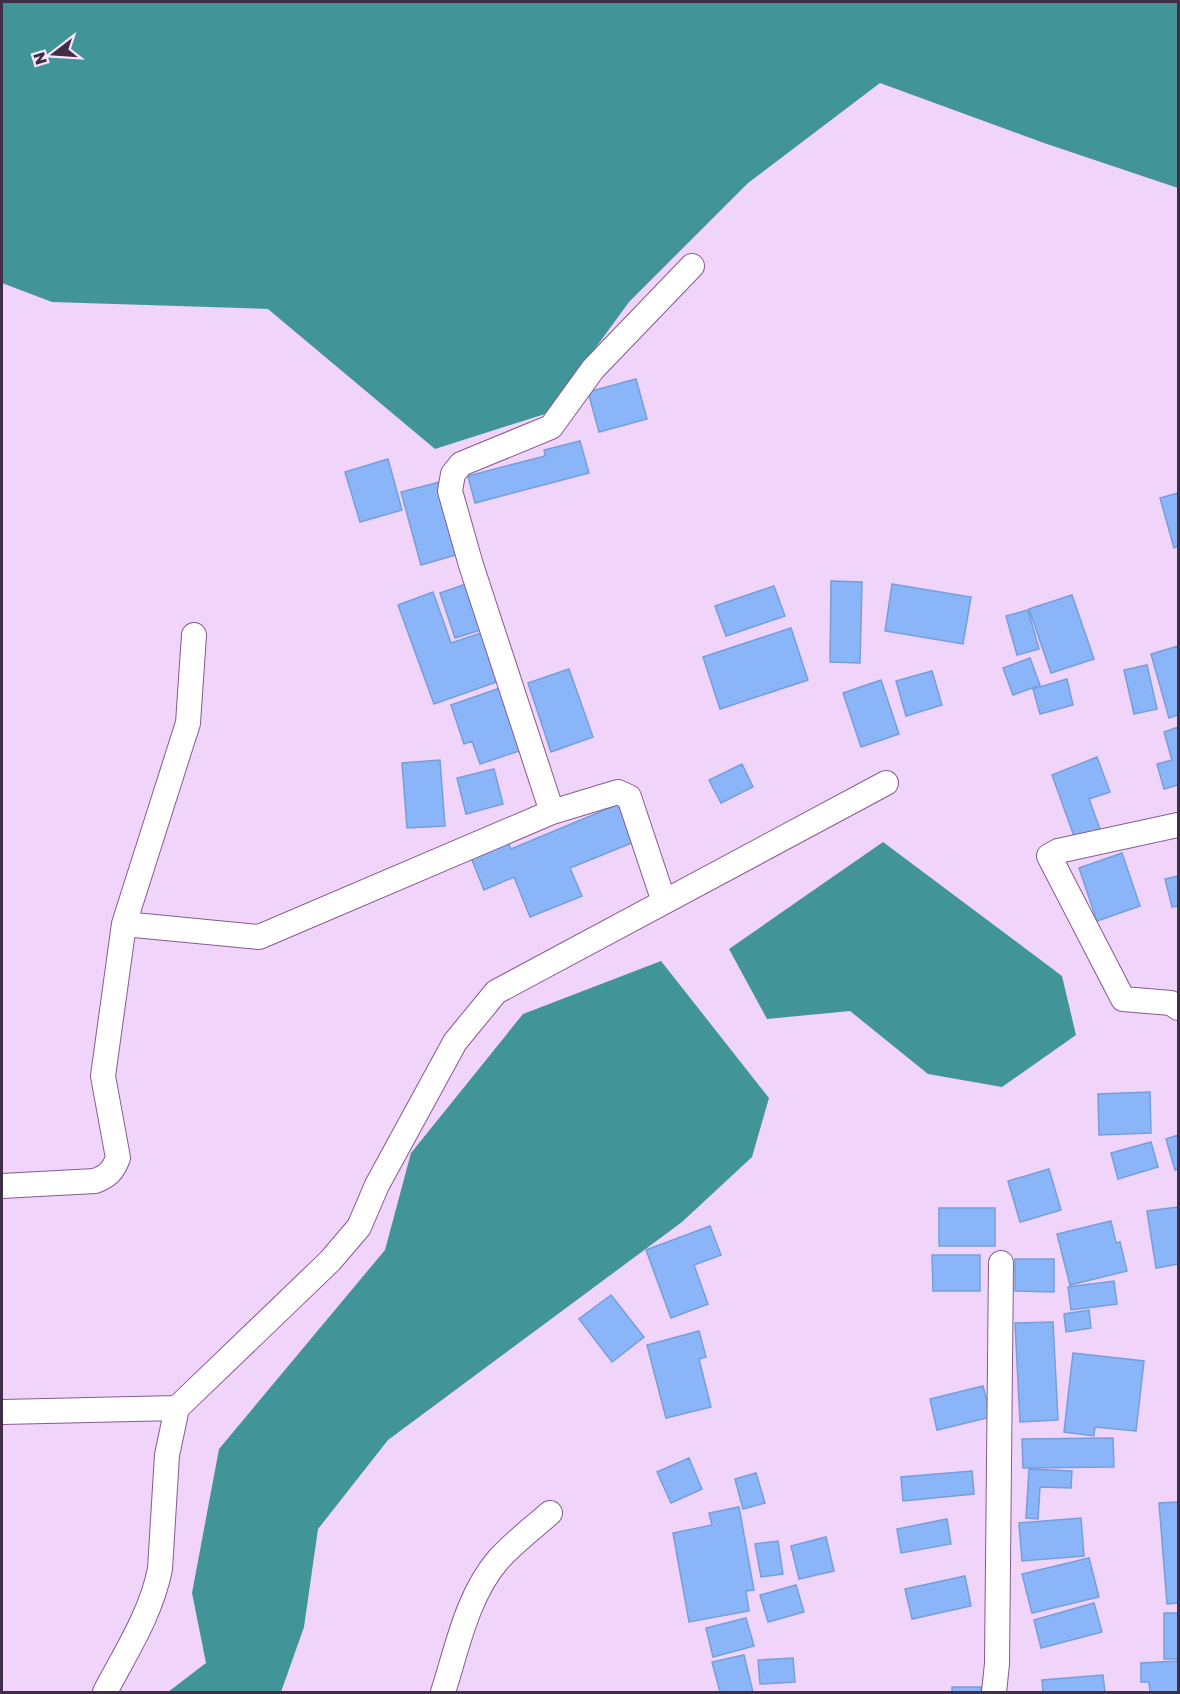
<svg xmlns="http://www.w3.org/2000/svg" width="1180" height="1694" font-family="'Golos Text',sans-serif">
<style>
.water{fill:#419598}
.building{fill:#8ab6f9;stroke:#769eda;stroke-width:1.5}
.lines{fill:none;stroke-linecap:round;stroke-linejoin:round}
.minor-casing{stroke:#865a92;stroke-width:26}
.minor{stroke:#fff;stroke-width:24}
</style>
<rect width="100%" height="100%" fill="#f1d4f9"/>
<path class="water" d="M2,2h1176v186l-134,-45 -164,-60 -132,100 -119,119 -81,111 -113,36 -167,-140 -216,-7 -50,-19z
M883,842l179,134 14,59 -74,52 -74,-13 -78,-63 -83,8 -38,-70z
M661,961l108,137 -17,59 -70,65 -294,218 -70,89 -14,98 -23,65h-113l38,-29 -14,-70 27,-144 166,-199 26,-97 112,-139z"/>
<path class="building" d="M636,379l11,40 -48,13 -11,-40z
M580,441l9,32 -114,30 -7,-27 77,-20 -1,-6z
M388,459l14,51 -42,12 -15,-50z
M440,482l19,72 -38,11 -20,-73z
M1178,493v53l-4,2 -14,-50z
M831,581l31,1 -2,81 -30,-1z
M469,583l15,46 -29,9 -15,-45z
M892,584l79,13 -8,47 -78,-13z
M774,586l11,30 -59,20 -11,-30z
M433,592l18,51 33,-11 18,48 -68,24 -36,-99z
M1072,595l22,64 -43,14 -22,-64z
M1028,610l11,39 -22,6 -11,-39z
M791,628l17,52 -88,29 -17,-52z
M1178,646v69l-9,3 -18,-64z
M1030,658l10,27 -27,10 -10,-27z
M1147,665l10,44 -23,5 -10,-44z
M569,669l24,68 -42,15 -23,-69z
M932,671l10,34 -36,11 -10,-35z
M1067,679l6,26 -33,9 -7,-25z
M881,680l18,54 -38,13 -18,-54z
M503,687l22,62 -45,15 -8,-23 -8,3 -13,-39z
M1178,727v58l-14,4 -7,-25 15,-4 -8,-28z
M1097,757l13,35 -21,7 11,30 -25,10 -23,-64z
M440,760l5,66 -38,2 -5,-65z
M742,764l11,23 -32,16 -12,-23z
M494,769l9,35 -37,10 -9,-36z
M619,804l15,38 -64,26 12,28 -52,21 -16,-40 -30,13 -14,-35 37,-15 4,9z
M1122,853l18,53 -43,15 -18,-53z
M1178,876v30l-6,1 -7,-28z
M1150,1092l1,41 -52,2 -1,-41z
M1178,1135v34l-3,1 -9,-31z
M1151,1142l7,25 -40,12 -7,-26z
M1049,1169l12,41 -41,12 -12,-41z
M1178,1207v57l-22,4 -9,-57z
M939,1208h56v38h-56z
M1111,1221l5,22 4,-1 7,29 -57,14 -13,-51z
M710,1226l11,29 -27,10 14,39 -37,14 -25,-68z
M932,1255h48v36h-47z
M1015,1259h39v33l-39,-1z
M1114,1281l3,23 -46,6 -3,-23z
M611,1295l33,42 -32,25 -33,-43z
M1089,1310l2,18 -25,4 -2,-18z
M1053,1322l5,98 -38,2 -5,-99z
M699,1331l7,26 -7,2 12,48 -45,11 -19,-73z
M1073,1353l71,8 -8,70 -41,-4 -1,9 -30,-4z
M983,1386l8,31 -54,13 -7,-31z
M1113,1438l1,29 -91,1 -1,-29z
M689,1458l13,31 -31,14 -14,-31z
M1029,1469l43,2 -1,17 -31,-1 -2,32 -12,-1z
M972,1471l2,23 -71,7 -2,-24z
M756,1473l9,30 -22,6 -8,-30z
M1178,1502v101l-11,1 -8,-101z
M739,1507l15,83 -8,1 3,20 -60,11 -16,-89 39,-8 -3,-12z
M1081,1518l3,38 -62,5 -3,-38z
M947,1519l4,25 -50,9 -4,-24z
M826,1537l8,34 -35,8 -8,-33z
M778,1541l5,33 -22,3 -6,-33z
M1089,1558l10,39 -67,16 -10,-39z
M965,1576l6,30 -59,13 -7,-30z
M796,1585l8,27 -36,10 -8,-27z
M1094,1603l8,29 -61,16 -7,-28z
M1164,1613h14v46h-14z
M746,1618l8,28 -41,11 -7,-29z
M744,1655l9,37h-33l-8,-30z
M793,1658l2,24 -35,2 -2,-24z
M1178,1661v31h-28l-1,-10h-8v-19z
M1103,1675l2,17h-62l-1,-12z
M952,1687h29v5h-29z"/>
<g class="lines">
<defs>
<path id="minor" d="M552,812l-81,-247 -21,-74 3,-17 8,-10 90,-37 42,-58 99,-103
M1178,825l-120,26 -9,5 74,143 48,4 7,5
M124,924l135,13 293,-125 66,-20 11,5 35,105
M2,1186l93,-5c13,-5 18,-10 23,-23l-15,-82 21,-152 64,-201 6,-88
M2,1412l175,-4
M105,1692c21,-40 46,-78 55,-123l7,-114 10,-47 153,-147 29,-34 18,-42 78,-143 41,-50 390,-209
M443,1692c14,-43 24,-96 55,-132 15,-17 35,-32 52,-47
M994,1692l3,-28 4,-401"/>
</defs>
<use href="#minor" class="minor-casing"/>
<use href="#minor" class="minor"/>
</g>
<rect width="1180" height="1694" fill="none" stroke="#402d46" stroke-width="6"/>
<g transform="translate(54 54) rotate(253)" stroke="#f9e5fe" stroke-width="4.5" paint-order="stroke">
<path d="M0-4.5L10 22L0 15L-10 22Z" fill="#402d46"/>
<text y="-9" font-size="16" font-weight="bold" text-anchor="middle" fill="#402d46">N</text>
</g>
</svg>
